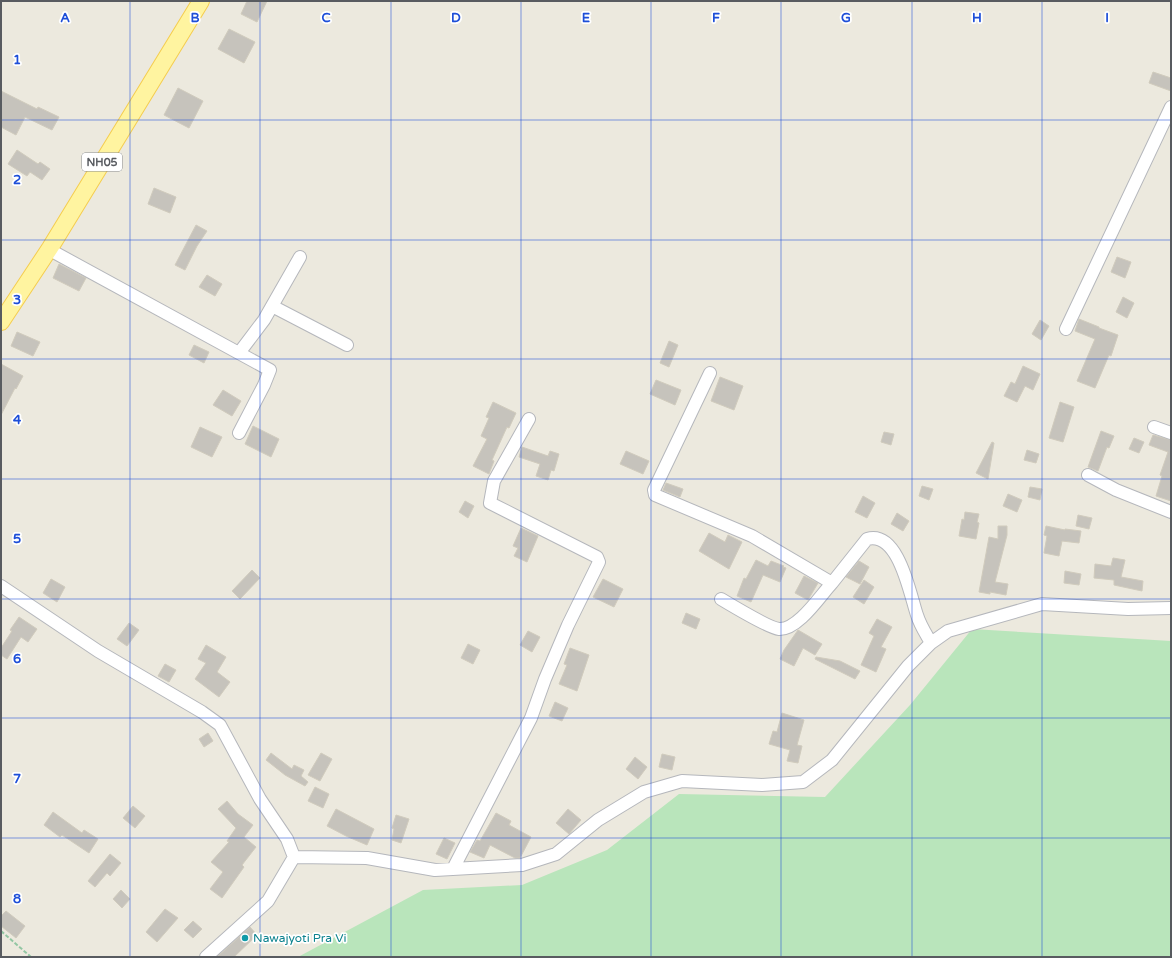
<svg xmlns="http://www.w3.org/2000/svg" width="1172" height="958" font-family="'Varela Round',sans-serif">
<style>
.green{fill:#b9e5bb}
.building{fill:#c6c3bc;stroke:#d0cbbd}
.lines{fill:none;stroke-linecap:round;stroke-linejoin:round}
.minor-casing{stroke:#b5b7bc;stroke-width:14}
.major-casing{stroke:#f5cd4e;stroke-width:18}
.path{stroke:#92c6a3;stroke-width:2;stroke-dasharray:4 2;stroke-linecap:butt}
.minor{stroke:#fff;stroke-width:12}
.major{stroke:#fff4a0;stroke-width:16}
.grid{fill:none;stroke:#1d4ed8;stroke-width:1;stroke-opacity:0.55}
.culture-dot{fill:#0f9aa8;stroke:#fff;stroke-width:1.5}
.labels{text-anchor:middle;stroke-width:3.5;stroke-linejoin:round;paint-order:stroke}
.shield{fill:#fff;stroke:#8a8c90;stroke-width:1}
.shield-label{font-size:11px;font-weight:bold;fill:#585b60}
.culture-label{font-size:12px;fill:#0d838f;stroke:#fff;text-anchor:start}
.grid-label{font-size:13px;text-anchor:middle;font-weight:bold;fill:#1d4ed8;stroke:#fff;stroke-width:3.5;stroke-linejoin:round;paint-order:stroke}
</style>
<rect width="100%" height="100%" fill="#ece9de"/>
<path class="green" d="M972,629l199,12v316h-873l125,-67 99,-5 85,-35 72,-56 146,3 85,-92z"/>
<path class="building" d="M247,1h20l-10,21 -16,-8z
M229,29l26,13 -11,21 -26,-14z
M1153,72l18,6v13l-22,-8z
M178,88l25,13 -14,27 -25,-13z
M1,91l36,18 1,-2 21,10 -7,13 -27,-13 -9,18 -15,-8z
M17,150l21,14 2,-2 10,7 -8,11 -12,-8 -3,4 -19,-12z
M154,188l22,9 -6,16 -22,-9z
M196,225l11,6 -10,15 -12,24 -10,-5z
M1117,257l14,5 -6,16 -14,-6z
M59,264l27,14 -7,13 -26,-13z
M207,275l15,9 -7,12 -16,-9z
M1123,297l11,6 -7,15 -11,-6z
M1079,319l20,8v1l19,7 -7,21 -2,-1 -14,33 -18,-7 18,-42 -20,-8z
M1040,320l9,6 -8,14 -9,-6z
M17,332l23,10 -7,14 -22,-10z
M669,341l9,4 -9,22 -9,-4z
M194,345l15,7 -5,11 -15,-8z
M1,364l22,12 -7,13 -1,-1 -14,27z
M1023,366l17,8 -7,16 -8,-4 -8,16 -13,-6 7,-14 4,2z
M720,377l23,9 -9,24 -23,-9z
M656,380l25,10 -6,15 -25,-11z
M223,390l18,11 -9,15 -19,-11z
M493,402l23,11 -7,15 -2,-1 -15,33 2,1 -5,13 -16,-8 14,-27 -6,-3 8,-18 -3,-1z
M1060,402l14,5 -11,35 -14,-4z
M253,426l26,13 -8,18 -26,-13z
M200,427l22,10 -10,20 -21,-10z
M1101,431l13,5 -5,12 -2,-1 -9,24 -10,-4z
M884,432l10,2 -3,11 -10,-3z
M1153,435l18,5v61l-15,-5 6,-20 -2,-1 8,-23 -19,-7z
M1134,438l10,4 -5,11 -10,-4z
M992,442l2,1 -6,36 -12,-6z
M522,447l26,9 2,-5 9,3 -5,17 -3,-1 -3,10 -12,-4 4,-12 -21,-7z
M1027,450l12,4 -3,9 -12,-3z
M626,451l23,10 -6,13 -23,-10z
M666,483l17,6 -3,8 -17,-7z
M922,486l11,3 -4,11 -10,-4z
M1030,487l12,2 -2,11 -12,-3z
M1008,494l14,6 -5,12 -14,-6z
M863,496l12,7 -8,15 -12,-6z
M465,501l9,5 -6,12 -9,-6z
M965,512l14,2 -2,8 2,1 -3,16 -17,-3 3,-17 2,1z
M897,513l12,8 -6,10 -12,-7z
M1078,515l14,3 -3,11 -13,-3z
M998,526h9v9l-12,47 13,2 -2,11 -16,-3v2l-11,-2 10,-55 9,2z
M1046,526l19,4v-1l16,2 -2,12 -17,-2 -3,15 -15,-3 3,-17 -3,-1z
M521,528l17,8 -11,26 -13,-6 4,-8 -5,-2z
M709,533l16,9 3,-7 14,7 -13,27 -30,-18z
M1113,558l12,2 -4,17 22,4 -1,10 -28,-6v-5l-20,-2 1,-14 16,2z
M756,560l12,6 3,-5 13,5 -1,1 3,1 -6,14 -17,-7 -12,27 -14,-6 7,-18 2,1z
M859,561l10,6 -9,17 -14,-7z
M252,570l8,8 -20,21 -8,-8z
M1065,571l16,3 -2,11 -15,-2z
M804,576l14,7 -10,17 -13,-7z
M51,579l14,8 -8,15 -14,-9z
M603,579l20,10 -9,18 -21,-10z
M864,580l10,7 -10,17 -11,-7z
M686,613l14,6 -4,10 -14,-6z
M19,617l18,12 -9,13 -7,-5 -14,22 -6,-4v-7l11,-17 -2,-1z
M877,619l15,8 -11,20 5,2 -10,23 -15,-7 13,-29 -5,-3z
M129,623l10,7 -12,16 -10,-7z
M798,630l24,14 -7,11 -12,-7 -9,18 -14,-7 4,-9z
M528,631l12,6 -8,15 -12,-7z
M468,644l12,6 -7,14 -12,-6z
M206,645l20,12 -9,15 13,10 -11,15 -24,-18 11,-16 -8,-4z
M570,648l19,7 -12,36 -18,-7 8,-19 -3,-1z
M816,657l24,4 20,10 -5,8 -40,-20z
M165,664l11,6 -7,12 -11,-6z
M555,702l13,6 -6,13 -13,-5z
M782,713l22,7 -7,25 5,1 -4,17 -11,-2 3,-11 -21,-6 4,-13 4,1z
M208,733l5,8 -9,6 -5,-8z
M271,753l21,16 2,-4 10,5 -3,6 7,6 -3,4 -20,-11 -19,-15z
M321,753l11,6 -12,22 -12,-6z
M662,754l13,3 -3,13 -13,-3z
M635,757l12,10 -9,12 -12,-10z
M315,787l14,7 -6,14 -15,-7z
M227,801l11,13 15,11 -9,12 12,10 -14,18 2,2 -22,31 -12,-9 13,-17 -12,-10 18,-20 -2,-1 9,-13 -18,-19z
M133,806l12,10 -10,12 -12,-10z
M336,809l38,20 -7,16 -21,-9 -19,-10z
M568,809l13,11 -12,14 -13,-11z
M53,812l29,21 2,-3 14,9 -9,14 -27,-18 -2,2 -16,-12z
M496,813l15,8 -2,4 22,12 -11,21h-5l-25,-13 -6,13 -14,-6 7,-12 3,1z
M396,815l13,4 -8,24 -9,-3 2,-11 -2,-1z
M444,838l11,5 -8,16 -11,-5z
M110,854l11,9 -11,13 -3,-3 -12,14 -7,-6z
M121,890l9,9 -8,9 -9,-9z
M165,909l13,9 -21,24 -11,-10z
M6,911l19,15 -9,12 -15,-12v-10z
M193,921l9,8 -9,9 -9,-8z
M250,927l7,8 -23,22h-17z"/>
<g class="lines">
<defs>
<path id="minor" d="M50,248v2l220,120 -6,15 -25,48
M272,306l75,39
M1066,329l105,-222
M239,353l25,-33 36,-63
M710,373l-56,117 1,5 97,41 80,47 35,-44c32,-9 43,56 50,76 3,10 9,19 14,28
M1154,427l17,6
M1088,475l28,15 55,22
M1,586l97,65 104,61 18,13 40,74 27,40 7,18 -26,44 -62,56
M721,599c10,6 49,29 58,30 19,1 41,-33 53,-46
M294,857l73,1 68,12 87,-5 34,-11 42,-34 46,-28 38,-11 80,4 41,-3 29,-22 76,-94 23,-23 17,-12 94,-27 86,5 43,-1
M453,869l78,-151 14,-39 23,-54 31,-63 -2,-5 -107,-54 4,-22 35,-62"/>
<path id="major" d="M1,322l49,-74 151,-247"/>
</defs>
<use href="#minor" class="minor-casing"/>
<use href="#major" class="major-casing"/>
<path class="path" d="M1,931l30,26"/>
<use href="#minor" class="minor"/>
<use href="#major" class="major"/>
</g>
<path class="grid" d="M130,1v956M260,1v956M391,1v956M521,1v956M651,1v956M781,1v956M912,1v956M1042,1v956M1,120h1170M1,240h1170M1,359h1170M1,479h1170M1,599h1170M1,718h1170M1,838h1170"/>
<circle class="culture-dot" cx="245" cy="938" r="4"/>
<g class="labels">
<rect class="shield" x="82" y="153" width="40" height="18" rx="3"/>
<g class="shield-label">
<text x="102" y="166">NH05</text>
</g>
<g class="culture-label">
<text x="253" y="942">Nawajyoti Pra Vi</text>
</g>
</g>
<g class="grid-label">
<text x="65" y="22">A</text>
<text x="195" y="22">B</text>
<text x="326" y="22">C</text>
<text x="456" y="22">D</text>
<text x="586" y="22">E</text>
<text x="716" y="22">F</text>
<text x="846" y="22">G</text>
<text x="977" y="22">H</text>
<text x="1107" y="22">I</text>
<text x="17" y="64">1</text>
<text x="17" y="184">2</text>
<text x="17" y="304">3</text>
<text x="17" y="424">4</text>
<text x="17" y="543">5</text>
<text x="17" y="663">6</text>
<text x="17" y="783">7</text>
<text x="17" y="903">8</text>
</g>
<rect width="1172" height="958" fill="none" stroke="#585b60" stroke-width="4"/>
</svg>
